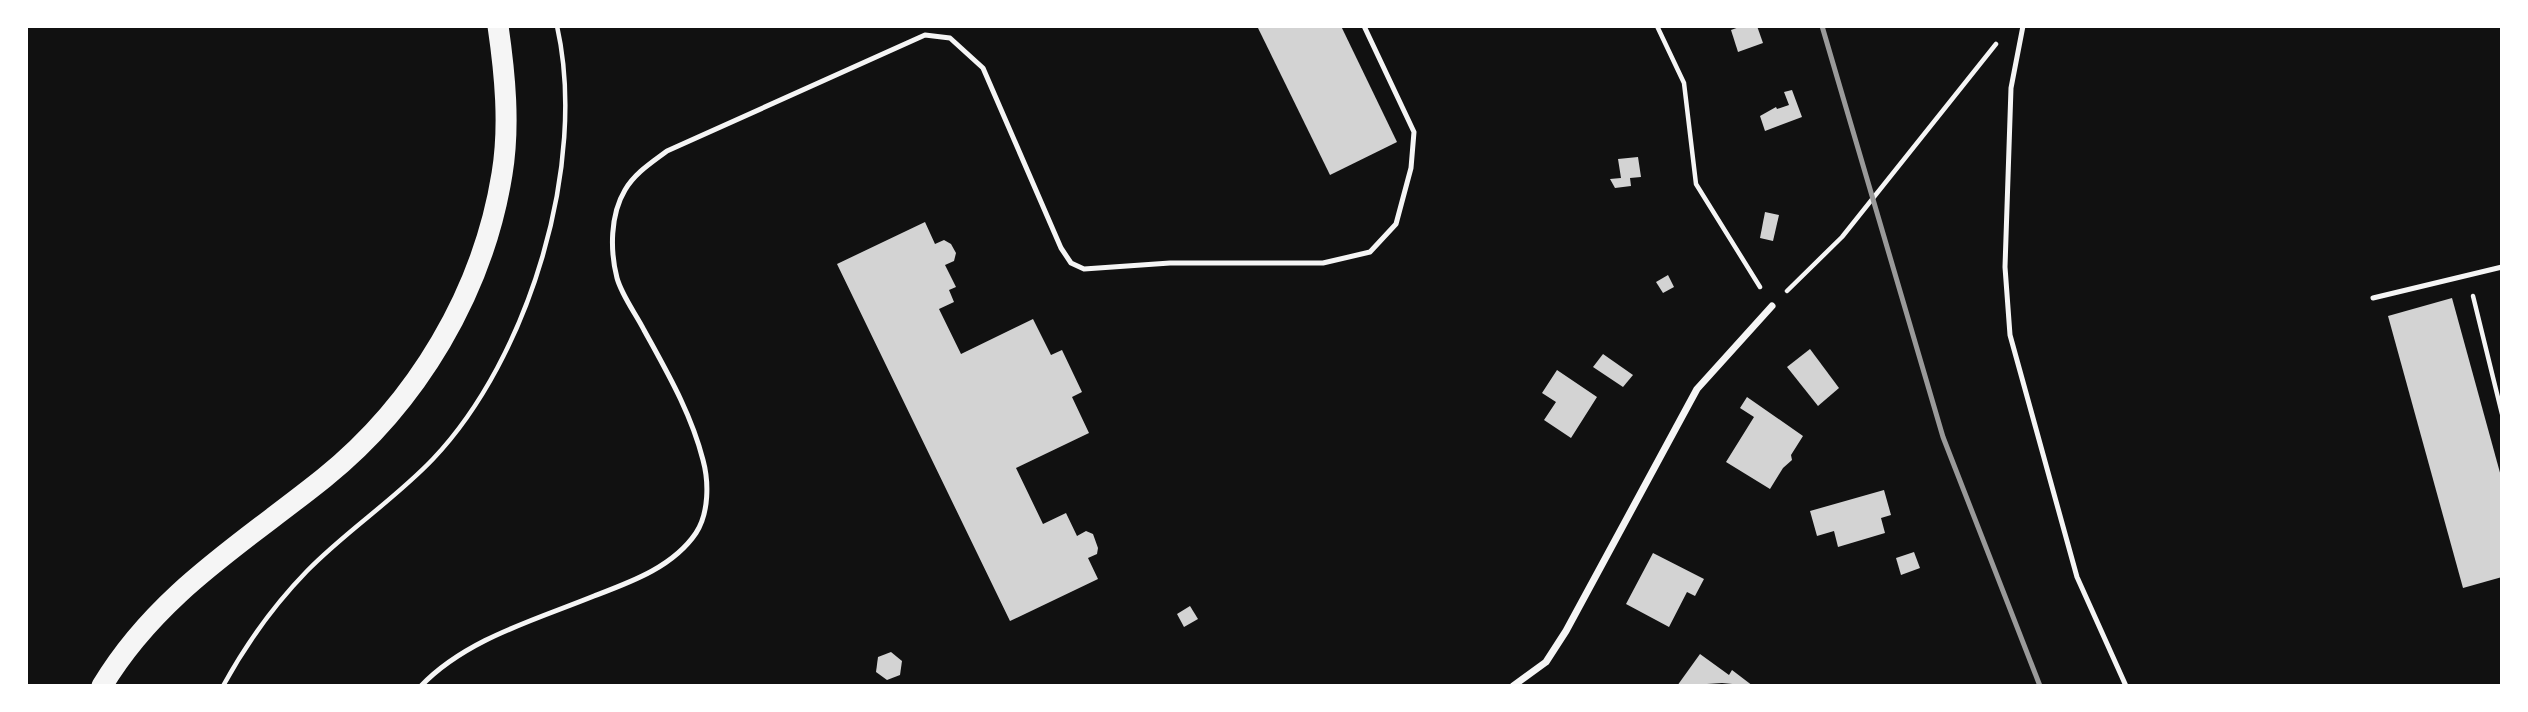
<svg xmlns="http://www.w3.org/2000/svg" width="2528" height="712" font-family="Poppins,sans-serif">
<style>
.building{fill:#d3d3d3}
.lines{fill:none;stroke-linecap:round;stroke-linejoin:round}
.path{stroke:#f5f5f5;stroke-width:4.5}
.service{stroke:#f5f5f5;stroke-width:5}
.minor{stroke:#f5f5f5;stroke-width:7}
.motorway{stroke:#f5f5f5;stroke-width:21}
.rail{stroke:#9a9a9a;stroke-width:5}
</style>
<rect width="100%" height="100%" fill="#111"/>
<g class="building">
<polygon points="1257,26 1341,26 1397,142 1330,175"/>
<polygon points="1742,26 1757,26 1763,43 1738,52 1731,30"/>
<polygon points="1792,90 1802,117 1765,131 1760,116 1776,107 1777,109 1789,105 1784,92"/>
<polygon points="1638,157 1641,177 1630,178 1631,186 1615,188 1610,179 1621,178 1618,159"/>
<polygon points="1765,212 1779,215 1773,241 1760,238"/>
<polygon points="925,222 935,244 944,240 951,244 956,253 954,261 945,265 956,287 949,290 954,302 939,309 961,354 1033,319 1051,355 1062,350 1082,392 1072,397 1089,433 1016,468 1043,524 1066,513 1077,536 1086,531 1093,534 1098,548 1097,554 1088,558 1098,579 1010,621 837,264"/>
<polygon points="1668,275 1674,287 1663,293 1656,282"/>
<polygon points="2452,298 2502,480 2502,577 2463,588 2388,316"/>
<polygon points="1810,349 1839,388 1818,406 1787,367"/>
<polygon points="1603,354 1633,375 1623,387 1593,367"/>
<polygon points="1557,370 1597,397 1571,438 1544,420 1556,402 1542,393"/>
<polygon points="1747,397 1803,436 1791,455 1792,460 1783,468 1770,489 1726,462 1754,417 1740,408"/>
<polygon points="1884,490 1891,515 1881,518 1885,533 1838,547 1834,531 1817,536 1810,511"/>
<polygon points="1914,552 1920,568 1901,575 1896,558"/>
<polygon points="1653,553 1704,579 1695,596 1687,592 1669,627 1626,604"/>
<polygon points="1190,606 1198,619 1184,627 1177,614"/>
<polygon points="891,652 902,661 900,675 887,680 876,672 878,657"/>
<polygon points="1700,654 1729,675 1732,670 1753,686 1722,683 1677,686"/>
</g>
<g class="lines">
<g class="path">
<polyline points="1657,26 1684,83 1696,184 1760,287"/>
<polyline points="1787,291 1842,237 1996,44"/>
<polyline points="2473,296 2502,414"/>
<path d="M223 686C246 644 273 606 307 571 346 531 394 500 433 459 529 358 588 163 557 26"/>
</g>
<g class="service">
<polyline points="2023,26 2011,88 2005,267 2010,335 2077,577 2126,686"/>
<polyline points="2373,298 2502,267"/>
<path d="M421 686C466 639 535 620 594 596 631 582 673 567 696 533 709 513 709 482 703 460 691 413 667 372 644 330 636 314 622 296 617 278 610 251 610 215 625 190 635 173 651 163 667 151L925 35 950 38 983 68 1061 248 1071 263 1084 269 1170 263H1323L1370 252 1396 224 1411 168 1414 132 1364 26"/>
</g>
<polyline class="minor" points="1513,686 1546,662 1566,631 1697,389 1772,306"/>
<path class="motorway" d="M102 686C157 594 243 543 324 478 417 403 483 292 502 174 510 126 505 74 498 26"/>
<polyline class="rail" points="1822,26 1943,437 2040,686"/>
</g>
<rect width="2528" height="712" fill="none" stroke="#ffffff" stroke-width="56"/>
</svg>
